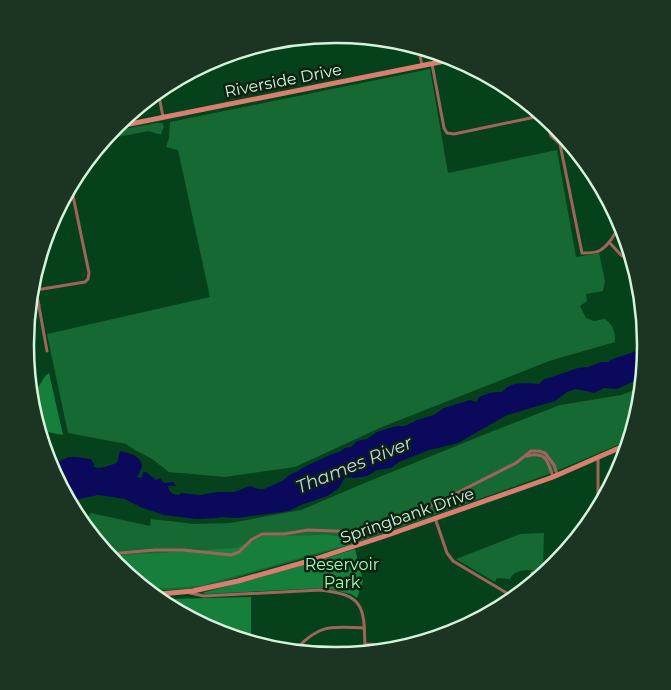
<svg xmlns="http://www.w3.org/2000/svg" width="671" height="690" font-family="Montserrat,sans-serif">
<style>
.green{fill:#166932}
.forest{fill:#177f3c}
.water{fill:#0b095c}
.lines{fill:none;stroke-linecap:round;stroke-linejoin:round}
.minor{stroke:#9f655c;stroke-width:3}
.secondary{stroke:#d97e70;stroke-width:5}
.labels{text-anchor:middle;stroke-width:5;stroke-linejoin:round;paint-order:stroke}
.street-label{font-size:16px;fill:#d6f2da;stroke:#0c2312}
.park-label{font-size:16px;fill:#a8f9b8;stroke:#0c2312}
.water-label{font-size:18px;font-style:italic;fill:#c9d3ee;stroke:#0c2312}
.rim{fill:none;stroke:#d6f2da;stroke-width:2.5}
</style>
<rect width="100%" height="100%" fill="#05421b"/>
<g class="green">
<path d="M430 69 448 173 557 150 576 257 599 253 605 281 603 291 586 294 587 301 580 306 586 318 594 321 605 319C614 326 615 331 615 342L549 361 382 427 295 467 225 477 169 472 152 459 135 450 126 444 68 433 47 334 210 297 178 150 166 147 169 138 170 122Z"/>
<polygon points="157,123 162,123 164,126 161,134 158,134 149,131 107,139 112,131"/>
<polygon points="637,389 627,441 552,473 351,545 200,588 155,591 116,564 84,517 86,518 91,513 150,526 151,519 195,524 230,523 301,510 367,482 493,431 560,405 621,395"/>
<path d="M544 533 543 571C531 571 516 567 510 579L497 578 495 582 456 559 520 534Z"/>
</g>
<g class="forest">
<path d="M49 373 63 435 42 431 34 390C41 387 42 377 49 373Z"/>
<polygon points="326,535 361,539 346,545 200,586 152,589 116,564 110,556 236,548 263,536"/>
<polygon points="355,549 363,581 357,598 351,594 324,588 205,594 202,593 301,566"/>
<polygon points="251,597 251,639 216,632 167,599"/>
</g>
<path class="water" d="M646 345 639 379 617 389 604 388 594 393 576 389 567 392 555 401 507 415 458 443 443 447 429 450 399 462 391 468 377 470 367 476 354 478 345 477 339 488 327 496 301 505 289 511 237 518 221 517 217 518 196 519 164 515 140 507 125 499 98 495 73 500 49 464 48 461 57 460 60 461 69 457H76L91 459 94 464V467L98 468 105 467 117 463 120 451C127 453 141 455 142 465 142 469 139 473 137 477L142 478 143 472H146L156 480 160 478 164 483 173 482 176 486H168L169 490 173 494 179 495 181 493 200 495 217 492H234L250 486 258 489H264L282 481 291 474 298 471 306 466 332 454 339 452 345 448 351 447 357 441 367 439 377 432 389 428 398 426H405L417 420 434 415 444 408 470 400 477 402 478 398C486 393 493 392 502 392 513 380 524 384 539 384L544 379 549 378 578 368 588 367 601 362H608C615 356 626 356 635 351 640 349 642 346 646 345Z"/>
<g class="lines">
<g class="minor">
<polyline points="419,51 422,65"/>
<polyline points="432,64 444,128 447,133 454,134 540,116"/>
<polyline points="159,96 163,117"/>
<path d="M546 120 551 136 560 144 582 253C588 253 595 253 599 251 609 246 615 233 621 224"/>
<polyline points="560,144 567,143"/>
<polyline points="609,242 621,255 629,260"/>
<polyline points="36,290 85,282 88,279 89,273 72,191"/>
<polyline points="36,290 47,351"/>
<polyline points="33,305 39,305"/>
<path d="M527 456C546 451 548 461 553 477"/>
<polyline points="598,500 598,458"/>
<polyline points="435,518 447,553 453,561 510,595"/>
<polyline points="109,554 155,550 183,550 231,555 239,552 251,540 262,534 284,534 308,530 361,532 381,527 413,512 435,504 516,463 531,451 539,451 545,453 554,465 557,474"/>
<polyline points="532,573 542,573"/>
<path d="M190 593 204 596 320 590C366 595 364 608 365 650"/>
<polyline points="365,644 386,645"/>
<path d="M297 648C321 623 332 627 364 628"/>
</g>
<g class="secondary">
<polyline points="115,127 455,59"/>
<polyline points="160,594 193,591 238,581 309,561 385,536 553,477 626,445"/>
</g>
</g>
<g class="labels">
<g class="street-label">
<text transform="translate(283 80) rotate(-11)" y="6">Riverside Drive</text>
<text transform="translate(407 515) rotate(-19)" y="6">Springbank Drive</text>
</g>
<g class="park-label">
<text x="342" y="570">Reservoir<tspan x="342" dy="18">Park</tspan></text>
</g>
<g class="water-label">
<text transform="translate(354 465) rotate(-22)" y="6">Thames River</text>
</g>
</g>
<path d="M0 0H671V690H0ZM335 43H336A301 301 0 0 1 637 344V346A301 301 0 0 1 336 647H335A301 301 0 0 1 34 346V344A301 301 0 0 1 335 43Z" fill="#1c3422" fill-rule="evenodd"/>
<path class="rim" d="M335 43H336A301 301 0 0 1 637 344V346A301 301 0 0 1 336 647H335A301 301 0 0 1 34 346V344A301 301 0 0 1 335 43Z"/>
</svg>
